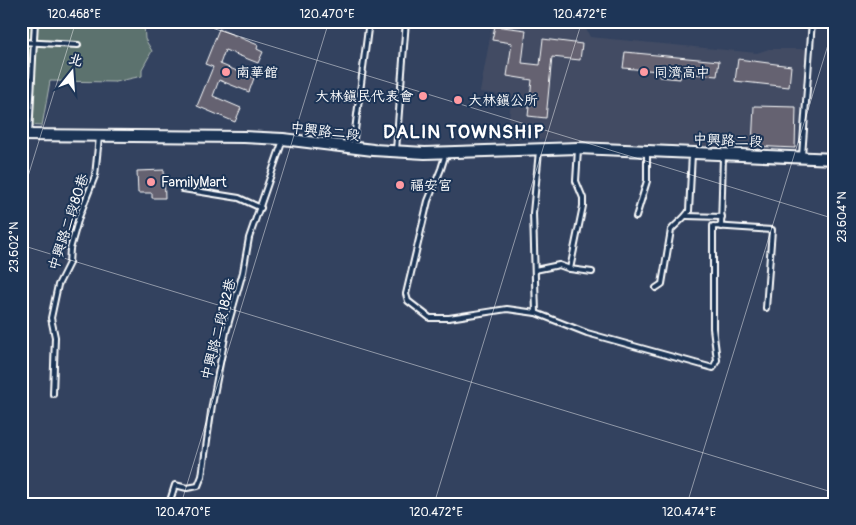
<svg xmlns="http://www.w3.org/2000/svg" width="856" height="525" font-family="Pangolin,'LXGW WenKai TC',sans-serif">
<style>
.built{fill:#424c64}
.green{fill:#5c726e;stroke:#aeb8b6}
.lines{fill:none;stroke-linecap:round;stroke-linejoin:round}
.river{stroke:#426d89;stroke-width:14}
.building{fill:#656271;stroke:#fff}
.service-casing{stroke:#fff;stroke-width:8}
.secondary-casing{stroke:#fff;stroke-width:14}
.service{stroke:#1d3557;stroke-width:4}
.secondary{stroke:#1d3557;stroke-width:10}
.ticks{fill:none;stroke:#fff;stroke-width:1;stroke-opacity:0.45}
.poi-dot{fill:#ff9aa2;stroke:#1d3557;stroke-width:2}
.labels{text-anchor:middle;stroke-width:4;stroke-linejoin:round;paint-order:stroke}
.poi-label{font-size:14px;fill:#fff;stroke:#1d3557;text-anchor:start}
.street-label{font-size:14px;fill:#fff;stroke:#1d3557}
.district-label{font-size:19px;font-weight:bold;letter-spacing:1px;fill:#fff;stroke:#1d3557}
.neatline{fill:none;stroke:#fff;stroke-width:2}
.ticks-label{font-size:12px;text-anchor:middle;fill:#fff}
</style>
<rect width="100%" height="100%" fill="#33425f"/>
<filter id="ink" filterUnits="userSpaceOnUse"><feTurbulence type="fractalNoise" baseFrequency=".02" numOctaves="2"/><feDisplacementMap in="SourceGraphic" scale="10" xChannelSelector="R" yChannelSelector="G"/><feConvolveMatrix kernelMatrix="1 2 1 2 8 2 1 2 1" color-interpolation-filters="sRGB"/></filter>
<g filter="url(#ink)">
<polygon class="built" points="493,21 582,21 590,37 757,53 769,49 806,49 797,150 506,138 512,96 480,92"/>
<polygon class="green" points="21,21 160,21 159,25 144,23 145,39 152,51 142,69 142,76 115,82 50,81 42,126 21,125"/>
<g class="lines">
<polyline class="river" points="21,502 26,504"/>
</g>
<g class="building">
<polygon points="495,26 526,30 522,63 540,65 543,39 582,44 580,60 552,57 546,118 528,116 532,80 507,76 512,43 492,40"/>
<polygon points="219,29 258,45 257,49 263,52 258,63 225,50 220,64 254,78 249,92 219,80 213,96 241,108 235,122 197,106 213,67 205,64"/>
<polygon points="625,52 719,61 717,76 681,73 680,79 659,77 659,71 623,68"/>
<polygon points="738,59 791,66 789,87 735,81"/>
<polygon points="754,106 796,107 795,148 752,146"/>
<polygon points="164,170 165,198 152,198 152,193 138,193 137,171"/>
</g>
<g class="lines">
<defs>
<g id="service">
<polyline points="21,42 78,45"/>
<polyline points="29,135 35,21"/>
<polyline points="353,146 369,21"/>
<polyline points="578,149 576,181 583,198 583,206 570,269 592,272"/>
<polyline points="396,150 406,21"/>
<polyline points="446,153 441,169 428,201 406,294 408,301 430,318 449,318 507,309 536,313 587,333 713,368 717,360 713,328 713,226 772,230 766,308"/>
<polyline points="802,156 812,21"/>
<polyline points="183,189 239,198 261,208"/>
<polyline points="686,216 722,217"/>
<polyline points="636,217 647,181 647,153"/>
<polyline points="721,227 723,156"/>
<polyline points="535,270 559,265 570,269"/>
<path d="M656 288 662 284 671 230C677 223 684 219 689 211L692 154"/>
<polyline points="536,313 533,213 539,151"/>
<polyline points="53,394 55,337 51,318 58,285 69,263 70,249 79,217 95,176 99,137"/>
<polyline points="169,504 175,485 187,488 198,486 202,476 212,405 226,332 243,272 249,238 283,140"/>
</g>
<polyline id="secondary" points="21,135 244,137 283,139 373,150 425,153 578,148 835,159"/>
</defs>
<use href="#service" class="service-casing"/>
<use href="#secondary" class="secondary-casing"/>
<use href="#service" class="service"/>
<use href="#secondary" class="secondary"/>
</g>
</g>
<path class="ticks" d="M189 21 835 219M21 199 76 21M21 245 835 493M181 504 329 21M434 504 582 21M687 504 835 22"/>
<g class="poi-dot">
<circle cx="226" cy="72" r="5"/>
<circle cx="644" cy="72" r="5"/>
<circle cx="423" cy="96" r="5"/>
<circle cx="458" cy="100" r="5"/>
<circle cx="151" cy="182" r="5"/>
<circle cx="400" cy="185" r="5"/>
</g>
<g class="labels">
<g class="poi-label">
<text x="236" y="77">南華館</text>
<text x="654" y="77">同濟高中</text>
<text x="413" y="101" text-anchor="end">大林鎮民代表會</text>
<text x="468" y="105">大林鎮公所</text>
<text x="161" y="187">FamilyMart</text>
<text x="410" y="190">福安宮</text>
</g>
<g class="street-label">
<text transform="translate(325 131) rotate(7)" y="5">中興路二段</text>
<text transform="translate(728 140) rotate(2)" y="5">中興路二段</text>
<text transform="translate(68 222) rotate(-72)" y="5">中興路二段80巷</text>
<text transform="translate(218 329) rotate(-76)" y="5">中興路二段182巷</text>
</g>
<g class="district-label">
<text x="464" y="138">DALIN TOWNSHIP</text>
</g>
</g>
<rect width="856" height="525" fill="none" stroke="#1d3557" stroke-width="55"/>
<g transform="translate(72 72) rotate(17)" stroke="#1d3557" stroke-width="4" paint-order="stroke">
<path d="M0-4L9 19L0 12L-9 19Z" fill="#ffffff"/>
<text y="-8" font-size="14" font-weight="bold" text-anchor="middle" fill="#ffffff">北</text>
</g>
<rect x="28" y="28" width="800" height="470" class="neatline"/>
<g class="ticks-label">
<text x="74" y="18">120.468°E</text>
<text x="327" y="18">120.470°E</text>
<text x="580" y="18">120.472°E</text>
<text transform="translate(842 217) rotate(-90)" y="4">23.604°N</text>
<text transform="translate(14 247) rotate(-90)" y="4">23.602°N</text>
<text x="183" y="516">120.470°E</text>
<text x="436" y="516">120.472°E</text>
<text x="689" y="516">120.474°E</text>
</g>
</svg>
